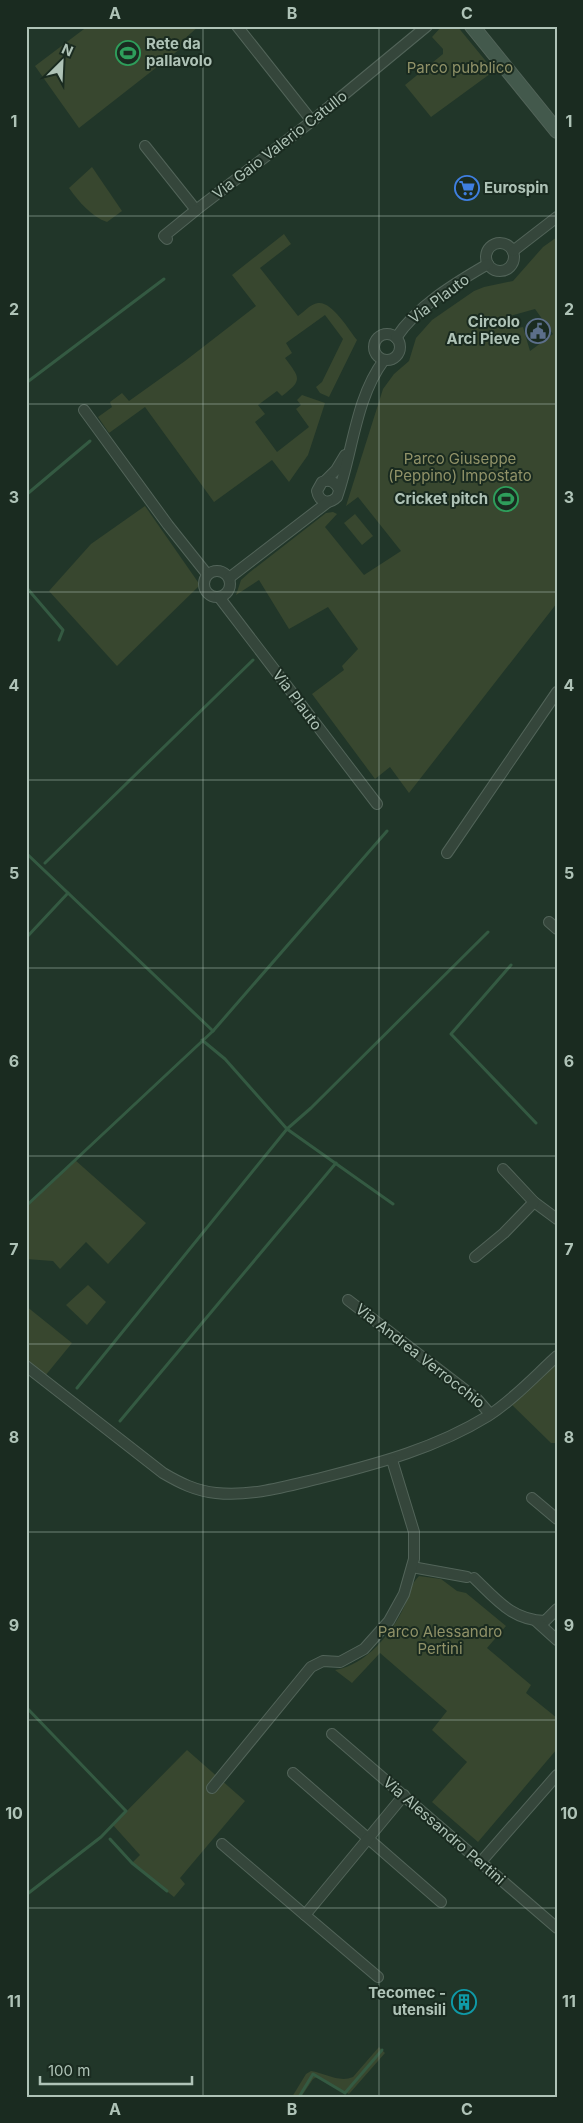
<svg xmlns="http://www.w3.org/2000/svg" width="583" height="2123" font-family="Inter,sans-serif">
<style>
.green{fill:#38472f;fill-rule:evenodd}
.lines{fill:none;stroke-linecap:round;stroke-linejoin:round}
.stream{stroke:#345a42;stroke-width:3}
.street-casing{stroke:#526459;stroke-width:12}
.secondary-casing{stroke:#526459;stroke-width:16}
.street{stroke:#35463b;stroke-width:10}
.secondary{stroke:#43594c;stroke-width:14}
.grid{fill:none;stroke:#afc3b7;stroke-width:1;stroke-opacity:0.55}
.labels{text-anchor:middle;stroke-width:4;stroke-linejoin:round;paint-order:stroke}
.poi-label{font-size:15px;font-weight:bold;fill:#afc3b7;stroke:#1a2b20;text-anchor:end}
.park-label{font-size:15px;fill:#919268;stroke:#1a2b20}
.street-label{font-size:15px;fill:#afc3b7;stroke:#1a2b20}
.neatline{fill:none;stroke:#afc3b7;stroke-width:2}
.grid-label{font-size:16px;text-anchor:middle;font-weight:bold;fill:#afc3b7}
</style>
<rect width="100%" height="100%" fill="#213629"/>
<g class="green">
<polygon points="88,26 199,26 182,41 180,49 79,128 35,66"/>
<polygon points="442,26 457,26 494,71 431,117 405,85 443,54 443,49 432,37"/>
<path d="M92 167 122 211 107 222C92 217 78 201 69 188Z"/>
<path d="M284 234 291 244 260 268 298 316C304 312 310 304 318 303 332 301 349 330 357 340L329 397 320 393 316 387 322 382 343 339 325 315 286 343 292 353 285 358C300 378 303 380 282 396L277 391 258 405 265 414 255 422 277 452 309 427 296 409 301 405 297 400 302 395 325 403 308 455 289 482 272 460 214 502 145 407 109 433 98 417 112 407 110 402 122 393 129 401 185 361 256 306 232 275Z"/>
<path d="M557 237V603L409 793 390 767 375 779 312 694 344 670 342 666 358 649 328 607 289 629 259 580 236 595 241 580 250 572 326 513 333 512 337 514 325 527 364 575 401 551 358 497 346 506 383 389 394 374 409 361 416 338 432 320 474 291 484 287 513 281 543 247ZM535 309 553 334 530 351 523 327 514 329 510 316Z"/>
<polygon points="145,506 200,585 117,666 49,591 91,544"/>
<polygon points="355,514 373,536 362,545 344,523"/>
<polygon points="75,1160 146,1223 108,1264 86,1242 60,1269 53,1261 26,1259 26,1206"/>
<polygon points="88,1285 106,1302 87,1325 66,1305"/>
<polygon points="26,1306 72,1343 45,1376 26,1361"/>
<polygon points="557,1356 557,1443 551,1443 508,1401"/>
<path d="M419 1576 441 1579 457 1591 466 1593 506 1626 487 1648 531 1685 526 1693 557 1718V1749L478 1842 432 1802 467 1762 432 1730 447 1711 380 1653 352 1683 335 1670C366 1665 392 1633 404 1607 409 1596 411 1583 419 1576Z"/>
<polygon points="187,1750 245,1801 180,1878 185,1884 174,1897 132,1863 140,1855 113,1825"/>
<path d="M379 2047 385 2053 349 2094 317 2077 313 2079 301 2097H292L306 2074 311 2071C325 2073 339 2083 353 2077Z"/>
</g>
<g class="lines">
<g class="stream">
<polyline points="26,383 164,279"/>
<polyline points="26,495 90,441"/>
<polyline points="26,587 63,630 59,640"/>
<polyline points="26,853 213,1031"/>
<polyline points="45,863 253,660"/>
<polyline points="26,938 68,893"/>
<polyline points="511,965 451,1034 536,1123"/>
<polyline points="202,1040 225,1059 287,1129 311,1108 488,932"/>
<polyline points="26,1206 213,1031 387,831"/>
<polyline points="77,1388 287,1129 393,1204"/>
<polyline points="120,1421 336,1163"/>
<polyline points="26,1707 126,1811 101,1837 26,1895"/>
<polyline points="110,1839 132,1863 167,1891"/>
<polyline points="299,2097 313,2074 345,2093 382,2050"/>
</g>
<defs>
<g id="street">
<polyline points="237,26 312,121"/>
<polyline points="145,146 196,210 312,121 427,26"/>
<polyline points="167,239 164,236 196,210"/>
<circle cx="500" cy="257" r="14"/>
<polyline points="513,251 557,217"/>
<circle cx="387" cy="347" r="13"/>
<path d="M396 338C417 306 455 283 488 264"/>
<polyline points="84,410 168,525 207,574"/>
<polyline points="325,481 336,470 345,455"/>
<path d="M339 490C336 482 330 479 322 482L317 491C319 502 329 505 337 497 353 452 355 399 384 360"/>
<circle cx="217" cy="584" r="13"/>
<polyline points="229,578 328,502"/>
<polyline points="219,597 377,804"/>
<polyline points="447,853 557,692"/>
<polyline points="549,922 557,929"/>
<polyline points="503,1169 534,1202 557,1219"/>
<polyline points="475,1257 504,1233 534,1202"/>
<polyline points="348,1300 477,1399 490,1414"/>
<path d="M26 1366 163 1473C180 1483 196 1491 216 1493 251 1497 287 1486 321 1478 380 1463 436 1448 488 1416 513 1400 535 1376 557 1356"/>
<polyline points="532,1498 557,1519"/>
<polyline points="412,1567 467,1577"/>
<path d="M474 1578C497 1600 512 1620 545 1621L557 1609"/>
<polyline points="536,1621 557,1640"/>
<polyline points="332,1734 557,1928"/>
<polyline points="293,1773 441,1902"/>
<polyline points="212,1788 311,1667 323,1661 340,1662 364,1649 389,1621 404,1594 414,1559 414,1532 392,1460"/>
<polyline points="222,1844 305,1915 404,1795"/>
<polyline points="480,1863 557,1775"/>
<polyline points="305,1915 378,1977"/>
</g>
<polyline id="secondary" points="472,26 557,131"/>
</defs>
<use href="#street" class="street-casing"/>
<use href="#secondary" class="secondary-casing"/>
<use href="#street" class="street"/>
<use href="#secondary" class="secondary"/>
</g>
<path class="grid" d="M203 26V2097M379 26V2097M26 216H557M26 404H557M26 592H557M26 780H557M26 968H557M26 1156H557M26 1344H557M26 1532H557M26 1720H557M26 1908H557"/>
<defs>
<symbol id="stadium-ring" viewBox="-11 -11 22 22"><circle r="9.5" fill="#1a2b20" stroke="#2e9e5b" stroke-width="1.5"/><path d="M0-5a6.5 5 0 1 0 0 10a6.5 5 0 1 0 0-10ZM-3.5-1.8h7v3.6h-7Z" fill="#2e9e5b"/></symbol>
<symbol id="supermarket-ring" viewBox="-11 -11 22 22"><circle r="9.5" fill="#1a2b20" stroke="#3f7fe0" stroke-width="1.5"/><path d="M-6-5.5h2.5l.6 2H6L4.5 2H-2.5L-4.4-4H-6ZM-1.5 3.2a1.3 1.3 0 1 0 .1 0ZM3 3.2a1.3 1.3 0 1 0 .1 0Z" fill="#3f7fe0"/></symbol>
<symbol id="civic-ring" viewBox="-11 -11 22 22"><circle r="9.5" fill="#1a2b20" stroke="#5c6f8a" stroke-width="1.5"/><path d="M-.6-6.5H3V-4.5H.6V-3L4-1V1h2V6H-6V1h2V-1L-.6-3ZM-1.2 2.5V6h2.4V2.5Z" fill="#5c6f8a"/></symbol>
<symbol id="building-ring" viewBox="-11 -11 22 22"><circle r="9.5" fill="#1a2b20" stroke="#0f9aa8" stroke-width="1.5"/><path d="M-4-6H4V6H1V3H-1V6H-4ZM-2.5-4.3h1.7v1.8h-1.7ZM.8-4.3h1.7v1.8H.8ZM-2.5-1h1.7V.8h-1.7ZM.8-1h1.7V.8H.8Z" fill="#0f9aa8"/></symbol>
</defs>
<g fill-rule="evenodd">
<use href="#stadium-ring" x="114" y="39" width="28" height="28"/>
<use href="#supermarket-ring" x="453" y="174" width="28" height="28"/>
<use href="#civic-ring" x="524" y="317" width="28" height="28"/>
<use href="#stadium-ring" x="492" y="485" width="28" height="28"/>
<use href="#building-ring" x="450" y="1988" width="28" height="28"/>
</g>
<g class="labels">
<g class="poi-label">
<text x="146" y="49" text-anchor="start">Rete da<tspan x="146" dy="17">pallavolo</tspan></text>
<text x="484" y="193" text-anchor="start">Eurospin</text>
<text x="520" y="327">Circolo<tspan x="520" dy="17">Arci Pieve</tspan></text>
<text x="488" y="504">Cricket pitch</text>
<text x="446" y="1998">Tecomec -<tspan x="446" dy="17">utensili</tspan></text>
</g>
<g class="park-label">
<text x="460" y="73">Parco pubblico</text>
<text x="460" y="464">Parco Giuseppe<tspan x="460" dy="17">(Peppino) Impostato</tspan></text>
<text x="440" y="1637">Parco Alessandro<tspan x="440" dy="17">Pertini</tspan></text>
</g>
<g class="street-label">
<text transform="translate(280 145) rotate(-38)" y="5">Via Gaio Valerio Catullo</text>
<text transform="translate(439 299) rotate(-37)" y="5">Via Plauto</text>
<text transform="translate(297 700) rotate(53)" y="5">Via Plauto</text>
<text transform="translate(420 1356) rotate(38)" y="5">Via Andrea Verrocchio</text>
<text transform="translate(444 1831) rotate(41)" y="5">Via Alessandro Pertini</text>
</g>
</g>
<rect width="583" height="2123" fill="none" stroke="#1a2b20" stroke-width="55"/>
<g transform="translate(62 62) rotate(24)" stroke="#1a2b20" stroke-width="4" paint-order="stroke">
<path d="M0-4L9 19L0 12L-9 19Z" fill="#afc3b7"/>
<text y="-8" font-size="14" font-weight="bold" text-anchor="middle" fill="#afc3b7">N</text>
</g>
<path d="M40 2076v8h152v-8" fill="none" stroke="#afc3b7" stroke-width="2.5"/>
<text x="48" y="2076" font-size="15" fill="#afc3b7" stroke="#1a2b20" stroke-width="4" paint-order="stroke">100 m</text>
<rect x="28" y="28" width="528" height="2068" class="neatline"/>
<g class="grid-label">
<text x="115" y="19">A</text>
<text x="292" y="19">B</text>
<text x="467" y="19">C</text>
<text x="14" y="127">1</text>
<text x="569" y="127">1</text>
<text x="14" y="315">2</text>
<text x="569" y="315">2</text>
<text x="14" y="503">3</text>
<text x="569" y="503">3</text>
<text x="14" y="691">4</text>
<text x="569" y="691">4</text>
<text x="14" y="879">5</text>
<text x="569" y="879">5</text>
<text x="14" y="1067">6</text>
<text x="569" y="1067">6</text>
<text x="14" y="1255">7</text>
<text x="569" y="1255">7</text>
<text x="14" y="1443">8</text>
<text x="569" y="1443">8</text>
<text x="14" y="1631">9</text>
<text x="569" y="1631">9</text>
<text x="14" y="1819">10</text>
<text x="569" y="1819">10</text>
<text x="14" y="2007">11</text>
<text x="569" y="2007">11</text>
<text x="115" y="2115">A</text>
<text x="292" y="2115">B</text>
<text x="467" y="2115">C</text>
</g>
</svg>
